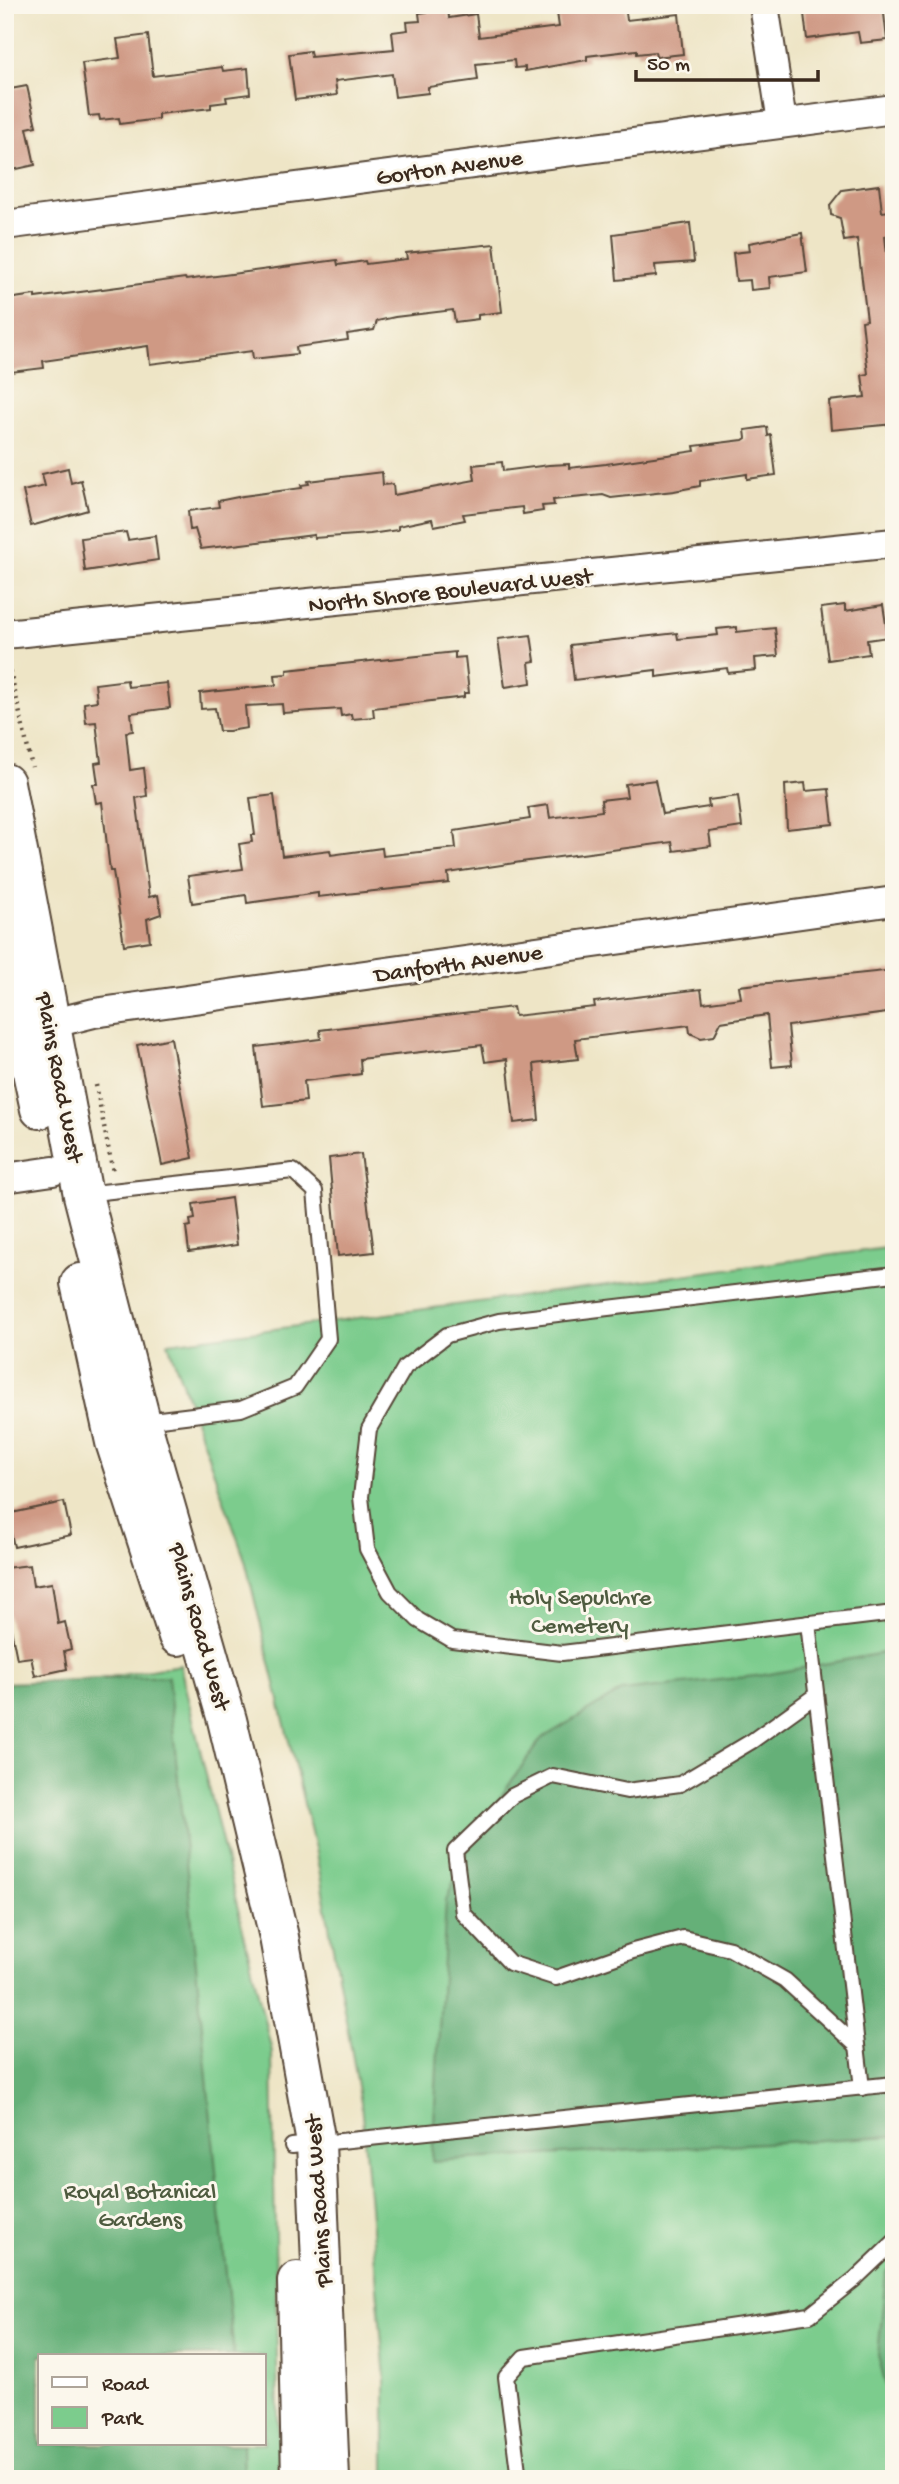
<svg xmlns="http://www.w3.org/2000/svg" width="899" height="2484" font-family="'Gochi Hand',sans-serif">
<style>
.green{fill:#7ccc8d;stroke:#5c7b56;stroke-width:2;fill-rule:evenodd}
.forest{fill:#65b078;stroke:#506d4b;stroke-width:2}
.building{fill:#cf9984}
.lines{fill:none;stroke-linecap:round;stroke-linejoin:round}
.service-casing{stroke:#564637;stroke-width:18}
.minor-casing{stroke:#564637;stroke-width:32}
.primary-casing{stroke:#564637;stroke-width:42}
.path{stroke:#564637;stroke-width:4.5;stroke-dasharray:2 5;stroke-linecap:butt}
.service{stroke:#fff;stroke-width:14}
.minor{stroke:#fff;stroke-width:28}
.primary{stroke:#fff;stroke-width:38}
.labels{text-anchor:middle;stroke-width:6;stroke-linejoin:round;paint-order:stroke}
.street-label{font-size:24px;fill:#3b2a1e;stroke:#fbf7ec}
.park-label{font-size:24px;fill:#4e5b3f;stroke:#fbf7ec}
</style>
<rect width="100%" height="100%" fill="#fbf7ec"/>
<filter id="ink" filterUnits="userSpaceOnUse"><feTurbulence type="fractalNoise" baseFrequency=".0143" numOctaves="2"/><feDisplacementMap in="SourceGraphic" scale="14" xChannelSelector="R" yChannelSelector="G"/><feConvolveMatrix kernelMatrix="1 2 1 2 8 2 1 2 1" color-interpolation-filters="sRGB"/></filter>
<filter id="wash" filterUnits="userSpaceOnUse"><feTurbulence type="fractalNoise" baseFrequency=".00686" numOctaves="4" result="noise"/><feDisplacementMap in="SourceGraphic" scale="28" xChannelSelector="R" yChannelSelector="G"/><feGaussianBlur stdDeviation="1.57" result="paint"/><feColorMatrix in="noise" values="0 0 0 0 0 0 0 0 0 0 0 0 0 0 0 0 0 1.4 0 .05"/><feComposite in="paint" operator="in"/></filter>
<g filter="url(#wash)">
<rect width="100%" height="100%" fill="#eee5c6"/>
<g class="green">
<polygon points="894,1247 894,2479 385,2479 385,2379 361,2103 316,1853 245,1560 168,1343"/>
<path d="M180 1665 272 2052 279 2479H5V1695ZM40 2356H264V2444H40Z"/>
</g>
<g class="forest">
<polygon points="894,1651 894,2136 432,2161 446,1900 473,1836 541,1739 621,1691 764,1675"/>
<polygon points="168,1676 234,2356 40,2356 40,2444 242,2444 243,2479 5,2479 5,1683"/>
<polygon points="894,2263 894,2417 878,2355 886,2272"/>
</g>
<g id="blocks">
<g class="building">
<polygon points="556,5 625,5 627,20 679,14 683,54 656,57 655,52 637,54 637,50 587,56 587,60 525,71 525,67 515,68 514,60 476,64 478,80 428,87 428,93 395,97 392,74 335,81 337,95 295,100 289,54 310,51 311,57 394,49 392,32 408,30 407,22 420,21 419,13 448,9 449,18 476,14 479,37 559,27"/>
<polygon points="803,5 883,5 887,40 860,43 858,32 807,39"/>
<polygon points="148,35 153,76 222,67 223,71 248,68 250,94 226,97 227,102 211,104 211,108 158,114 158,119 120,124 119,118 100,120 99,115 89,116 82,63 120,58 117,39"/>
<polygon points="27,86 36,126 27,128 35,165 8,171 5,169 5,90"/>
<polygon points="879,185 882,212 890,211 893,234 885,236 889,273 894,272 894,424 831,430 829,401 865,397 862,375 868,374 862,321 867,320 857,239 844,241 840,218 831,215 830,205 842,190"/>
<polygon points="690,223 694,262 655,265 656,276 617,280 613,234"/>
<polygon points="802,233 807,272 769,277 770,288 751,290 750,280 736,281 733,253 750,251 749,243"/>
<polygon points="494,244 502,312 478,315 478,319 455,322 453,310 395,317 377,321 374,330 347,334 348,340 296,347 297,354 253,359 252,351 150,364 148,346 43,361 44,368 11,372 9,357 5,357 5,302 8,299 35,295 35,298 185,278 186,280 337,260 338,265 365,261 366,264 407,259 406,253"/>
<polygon points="767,427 768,436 771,435 776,475 747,479 747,474 700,481 700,486 674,491 611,498 603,495 553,500 554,505 542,506 543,511 523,514 522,507 463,514 465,520 434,526 432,519 398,526 398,530 370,534 314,538 314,535 201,549 195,529 190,530 188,511 219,507 218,501 243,496 302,488 301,485 309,484 308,481 382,472 383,485 393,484 394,495 475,480 473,465 502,462 503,471 549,465 569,464 569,468 606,464 695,451 694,446 743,440 746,438 745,430"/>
<polygon points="68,468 71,483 81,480 88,510 31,526 23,491 45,486 42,474"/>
<polygon points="126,532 128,540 155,536 158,560 85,571 81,538"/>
<polygon points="845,605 845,611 883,605 888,637 867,640 869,654 828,660 821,608"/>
<polygon points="737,627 737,632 775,628 778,656 755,658 756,670 728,673 727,668 656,677 656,670 574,680 570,645 677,633 678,639 718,635 717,629"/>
<polygon points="531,635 535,661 529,662 531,683 505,687 498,639"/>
<polygon points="455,652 455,658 465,657 469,693 464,693 464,697 373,708 374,717 352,719 351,714 341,716 340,709 283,713 282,704 245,706 247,728 229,731 219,731 215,708 201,709 200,693 276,685 275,675 287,674 287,670"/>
<polygon points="127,680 128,687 167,683 170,708 131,713 133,731 126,732 130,770 144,768 147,796 136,798 149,897 158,895 161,914 147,919 150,941 124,945 113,871 110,871 102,802 96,803 93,784 98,784 95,763 101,762 96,722 86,723 84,703 97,701 95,684"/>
<polygon points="655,780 662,814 709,807 708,800 738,796 742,827 709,832 711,846 674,851 672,842 521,862 448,873 449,883 318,897 318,893 247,903 246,895 192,903 188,876 243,869 239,844 252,842 251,835 255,835 250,798 274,795 282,856 330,850 331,855 382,848 383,856 456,848 454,831 530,819 528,808 548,805 550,818 602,811 601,800 627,797 625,784"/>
<polygon points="805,783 806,791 829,789 833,824 787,829 785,785"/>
<polygon points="894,970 894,1012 788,1026 792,1065 772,1067 767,1015 721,1022 714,1036 701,1038 690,1033 689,1025 575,1039 578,1059 534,1064 539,1120 514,1123 507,1059 485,1062 482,1045 360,1059 361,1074 304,1081 306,1101 263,1106 256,1047 321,1039 320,1030 513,1007 515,1016 595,1007 594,1002 701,989 703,1003 741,998 739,986"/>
<polygon points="171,1038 193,1158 162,1165 137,1045"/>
<polygon points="361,1154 374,1252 338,1256 329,1158"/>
<polygon points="231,1198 237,1245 189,1252 186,1227 191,1226 190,1220 195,1219 193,1204"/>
<polygon points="64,1502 71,1535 14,1547 7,1514"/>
<polygon points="30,1565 33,1586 52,1583 58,1624 65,1622 71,1649 64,1651 67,1669 35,1676 31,1657 17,1659 8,1614 5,1615 5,1568"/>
</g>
</g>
</g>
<g filter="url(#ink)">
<use href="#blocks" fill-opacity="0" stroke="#564637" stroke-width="2"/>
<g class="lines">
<defs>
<g id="service">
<polyline points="84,1194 293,1171 315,1191 328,1339 295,1387 241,1409 144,1421"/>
<polyline points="894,1274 499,1321 447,1335 405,1367 369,1429 361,1497 367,1549 390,1592 418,1620 452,1640 562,1653 894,1613"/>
<polyline points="808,1623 862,2088"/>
<polyline points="816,1695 752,1741 680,1784 627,1791 553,1776 512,1796 455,1851 463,1913 510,1963 556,1978 633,1951 683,1938 730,1949 785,1980 857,2046"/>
<polyline points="292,2146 894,2084"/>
<polyline points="519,2479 506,2377 524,2357 810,2315 855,2279 894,2242"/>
</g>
<g id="minor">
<polyline points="764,5 782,122"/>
<polyline points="5,225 894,109"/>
<polyline points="5,634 894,543"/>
<polyline points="34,1028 94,1013 894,901"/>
<polyline points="5,1178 53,1171"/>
</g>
<g id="primary">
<polyline points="5,783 83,1195 141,1421 227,1720 279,1937 316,2143 330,2479"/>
<polyline points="5,946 40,1109"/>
<polyline points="80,1283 115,1442 178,1636"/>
<polyline points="297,2281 301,2479"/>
</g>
</defs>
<use href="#service" class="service-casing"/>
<use href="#minor" class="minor-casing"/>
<use href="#primary" class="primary-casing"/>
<g class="path">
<polyline points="7,657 32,767"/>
<polyline points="96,1085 113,1172"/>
</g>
<use href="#service" class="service"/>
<use href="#minor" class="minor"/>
<use href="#primary" class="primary"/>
</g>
</g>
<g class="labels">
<g class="street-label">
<text transform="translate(449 166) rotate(-8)" y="8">Gorton Avenue</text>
<text transform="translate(450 589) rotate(-6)" y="8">North Shore Boulevard West</text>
<text transform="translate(458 962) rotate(-8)" y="8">Danforth Avenue</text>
<text transform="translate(61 1077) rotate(79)" y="8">Plains Road West</text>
<text transform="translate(201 1626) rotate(74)" y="8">Plains Road West</text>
<text transform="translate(317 2201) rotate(-94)" y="8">Plains Road West</text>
</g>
<g class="park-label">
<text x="580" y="1604">Holy Sepulchre<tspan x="580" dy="28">Cemetery</tspan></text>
<text x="140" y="2198">Royal Botanical<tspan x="140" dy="28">Gardens</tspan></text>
</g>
</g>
<rect width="899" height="2484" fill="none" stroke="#fbf7ec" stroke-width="28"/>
<rect x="38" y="2354" width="228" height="91" fill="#fbf7ec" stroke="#aea59a" stroke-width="2"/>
<rect x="52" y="2377" width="35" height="10" fill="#ffffff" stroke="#aea59a" stroke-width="2"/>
<text x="102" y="2390" font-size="21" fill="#3b2a1e">Road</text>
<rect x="52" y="2407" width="35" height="21" fill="#7ccc8d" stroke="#aea59a" stroke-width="2"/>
<text x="102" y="2424" font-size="21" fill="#3b2a1e">Park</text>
<path d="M636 70v10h182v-10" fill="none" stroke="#3b2a1e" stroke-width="3.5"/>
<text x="647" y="70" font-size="21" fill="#3b2a1e" stroke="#fbf7ec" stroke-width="5" paint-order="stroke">50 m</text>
</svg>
